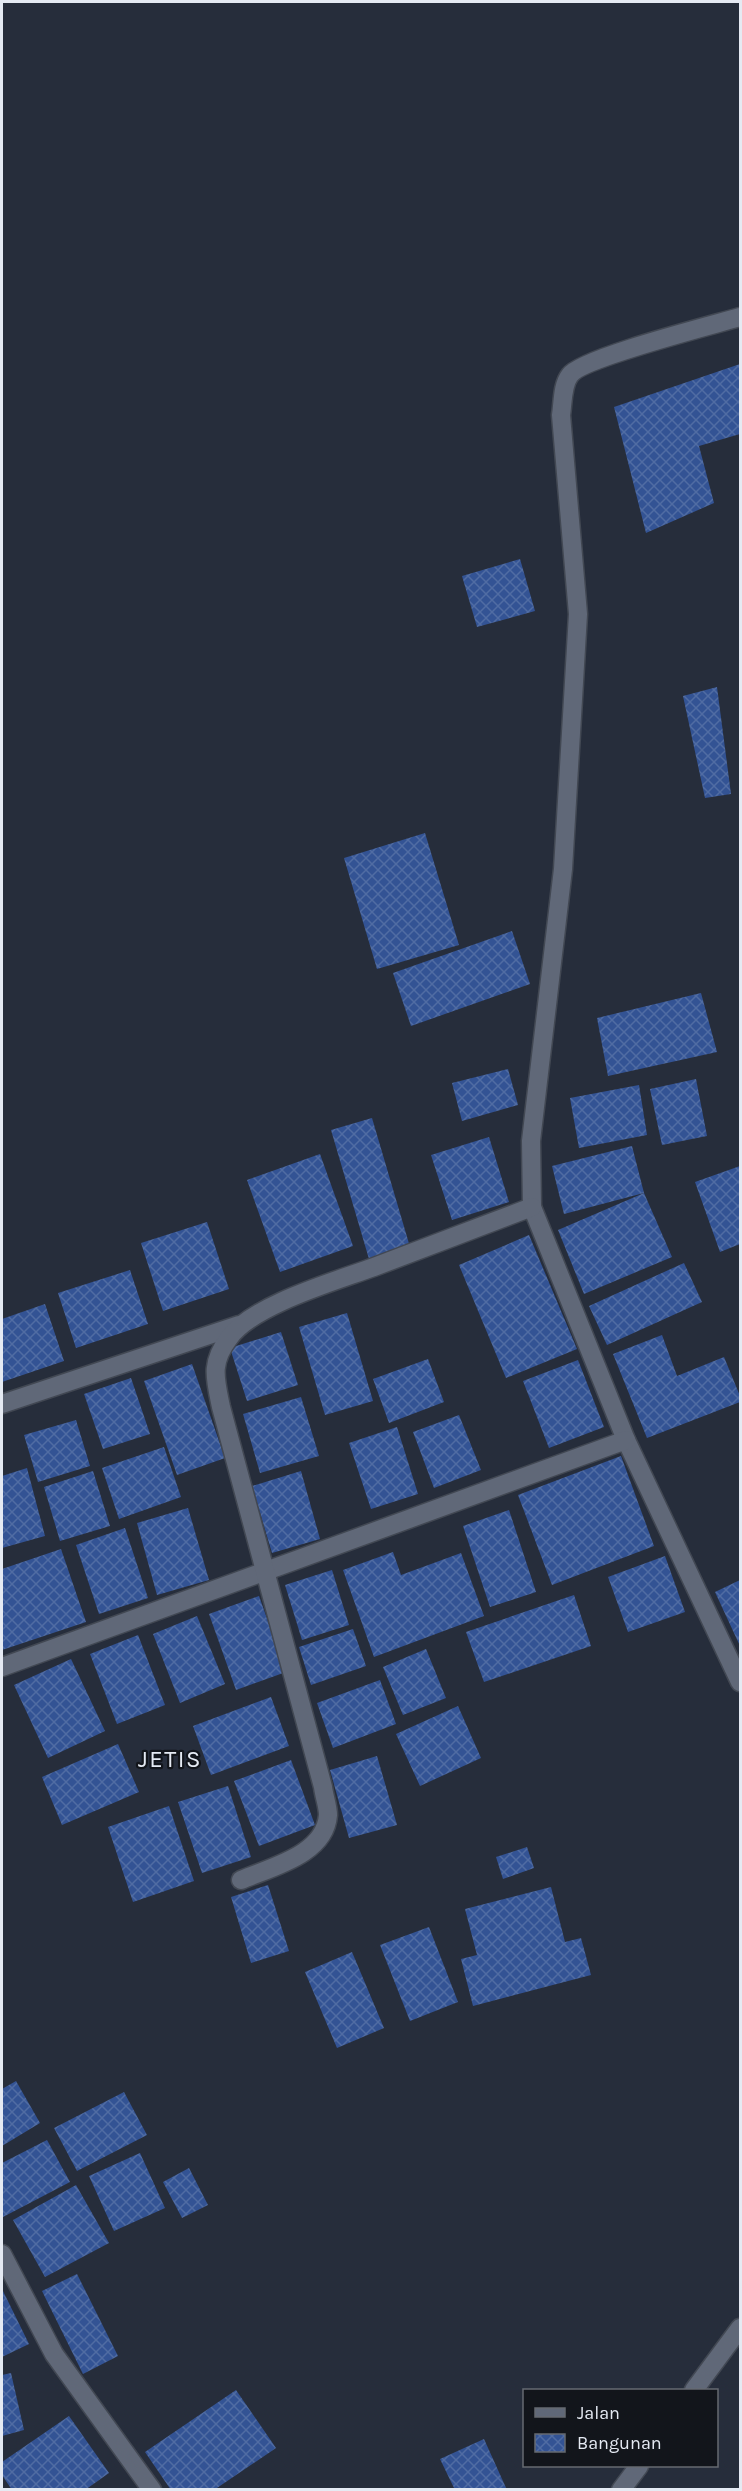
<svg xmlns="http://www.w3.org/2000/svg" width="742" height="2491" font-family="Karla,sans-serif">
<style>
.building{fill:url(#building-cross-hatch)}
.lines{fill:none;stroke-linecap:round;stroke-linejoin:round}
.minor-casing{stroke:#424853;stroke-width:21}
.minor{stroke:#606878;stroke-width:18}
.labels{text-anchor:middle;stroke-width:4.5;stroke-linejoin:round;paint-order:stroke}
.quarter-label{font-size:24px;letter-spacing:1.5px;fill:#e5eaf3;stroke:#12151b}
</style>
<defs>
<pattern id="building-cross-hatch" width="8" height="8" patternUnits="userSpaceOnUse" patternTransform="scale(1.5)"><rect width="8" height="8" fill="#335394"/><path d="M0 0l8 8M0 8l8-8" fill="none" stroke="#506ca3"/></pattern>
</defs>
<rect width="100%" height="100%" fill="#262d3b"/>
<g class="building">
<polygon points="740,364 740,434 699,446 714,503 646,533 614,407"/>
<polygon points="520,559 535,611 477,627 462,576"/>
<polygon points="717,687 731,794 705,798 683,696"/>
<polygon points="425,833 459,945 377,969 344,858"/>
<polygon points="512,931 530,984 411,1026 393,973"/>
<polygon points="701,993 717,1052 608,1076 597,1018"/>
<polygon points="508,1069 518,1105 462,1121 452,1083"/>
<polygon points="696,1079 707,1136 662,1145 650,1089"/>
<polygon points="639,1085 647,1135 579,1148 570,1098"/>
<polygon points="372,1118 410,1247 369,1259 331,1130"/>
<polygon points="489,1137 509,1202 452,1220 431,1155"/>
<polygon points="632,1146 644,1193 564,1214 552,1166"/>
<polygon points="320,1154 353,1246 280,1272 247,1180"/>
<polygon points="740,1166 740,1244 720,1252 695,1182"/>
<polygon points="644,1193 672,1257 584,1294 558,1230"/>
<polygon points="207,1222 229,1289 163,1311 141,1243"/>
<polygon points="529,1235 577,1349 506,1378 459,1265"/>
<polygon points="684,1263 702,1302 607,1345 589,1306"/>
<polygon points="130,1270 148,1324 76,1348 58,1293"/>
<polygon points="45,1304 64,1361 2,1382 2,1319"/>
<polygon points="347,1313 373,1401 325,1415 299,1327"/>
<polygon points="281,1332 298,1385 247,1401 230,1348"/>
<polygon points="662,1335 677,1376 724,1357 740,1396 740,1402 647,1438 613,1354"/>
<polygon points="428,1359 444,1402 389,1423 373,1379"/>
<polygon points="578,1360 604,1427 549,1448 523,1381"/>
<polygon points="192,1364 225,1458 177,1475 144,1381"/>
<polygon points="131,1378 150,1434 103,1449 84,1394"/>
<polygon points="301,1397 319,1456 260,1473 243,1414"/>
<polygon points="459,1415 481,1470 434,1488 413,1432"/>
<polygon points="76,1420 90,1466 38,1482 24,1435"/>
<polygon points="397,1427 418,1494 371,1509 349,1443"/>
<polygon points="164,1447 181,1497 119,1519 102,1468"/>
<polygon points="621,1456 654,1546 552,1585 518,1495"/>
<polygon points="27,1468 45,1536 2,1548 2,1476"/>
<polygon points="93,1471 110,1526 60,1541 44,1487"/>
<polygon points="301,1471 320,1539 272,1553 252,1486"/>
<polygon points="188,1508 209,1580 157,1595 137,1523"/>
<polygon points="509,1510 536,1592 490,1607 463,1526"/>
<polygon points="125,1528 148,1598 99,1614 76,1545"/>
<polygon points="61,1549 86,1622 2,1650 2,1569"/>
<polygon points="393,1552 401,1575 461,1553 484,1616 374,1657 343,1570"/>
<polygon points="665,1556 685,1612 628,1632 608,1577"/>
<polygon points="332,1570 349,1625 302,1640 285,1585"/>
<polygon points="740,1580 740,1646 715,1592"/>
<polygon points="574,1595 591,1646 484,1682 466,1632"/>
<polygon points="259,1596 286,1672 236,1690 209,1614"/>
<polygon points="197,1616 225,1684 180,1703 153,1634"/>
<polygon points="353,1629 366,1666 311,1685 299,1647"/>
<polygon points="138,1635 165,1705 117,1724 90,1654"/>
<polygon points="426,1649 446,1698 403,1715 383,1667"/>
<polygon points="71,1659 105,1731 48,1758 14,1685"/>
<polygon points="380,1680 396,1724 333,1748 317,1703"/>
<polygon points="271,1697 289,1746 211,1775 193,1726"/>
<polygon points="458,1706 481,1758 420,1786 396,1734"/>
<polygon points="118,1744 139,1792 62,1825 42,1777"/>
<polygon points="377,1756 397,1825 349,1838 330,1770"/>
<polygon points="291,1760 315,1825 259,1846 234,1781"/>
<polygon points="228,1786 251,1857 202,1873 178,1802"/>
<polygon points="169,1806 194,1881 133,1902 108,1827"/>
<polygon points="527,1847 534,1868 503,1879 496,1857"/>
<polygon points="268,1885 289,1951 251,1963 231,1897"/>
<polygon points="551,1887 565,1942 581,1938 591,1975 473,2006 461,1959 477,1955 465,1909"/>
<polygon points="429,1927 458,2002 410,2021 380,1945"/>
<polygon points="352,1952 384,2028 337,2048 305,1972"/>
<polygon points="16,2081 40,2123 2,2146 2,2089"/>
<polygon points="124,2092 147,2135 77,2171 54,2128"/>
<polygon points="47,2140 70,2182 3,2217 2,2163"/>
<polygon points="140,2153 165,2208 114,2231 89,2176"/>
<polygon points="189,2168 208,2205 182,2218 163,2182"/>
<polygon points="76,2185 109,2243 45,2277 13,2220"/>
<polygon points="77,2274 118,2356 83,2374 42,2291"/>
<polygon points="2,2289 29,2344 2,2357"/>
<polygon points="11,2373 24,2430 2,2436 2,2375"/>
<polygon points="236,2390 276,2448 214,2490 171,2490 145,2452"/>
<polygon points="69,2416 109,2473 85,2490 12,2490 2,2475 2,2462"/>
<polygon points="484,2439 507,2490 455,2490 440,2459"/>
</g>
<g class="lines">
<defs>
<g id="minor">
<path d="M740 317C713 325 582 358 570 375 562 385 563 403 561 415L578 614 563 869 531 1141 532 1207 626 1440 740 1682"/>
<polyline points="2,1404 239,1325"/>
<polyline points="2,1667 626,1440"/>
<path d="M241 1880C271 1867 325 1855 328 1815 328 1806 324 1796 323 1787L221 1407C215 1378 210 1363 229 1338 252 1305 336 1281 374 1267 427 1247 479 1227 532 1207"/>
<polyline points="2,2254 54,2354 152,2490"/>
<polyline points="694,2390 740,2328"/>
<polyline points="621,2490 639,2466"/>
</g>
</defs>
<use href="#minor" class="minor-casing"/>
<use href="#minor" class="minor"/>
</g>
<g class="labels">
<g class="quarter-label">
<text x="170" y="1767">JETIS</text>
</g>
</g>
<rect width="742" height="2491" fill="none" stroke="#e5eaf3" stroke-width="6"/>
<rect x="523" y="2389" width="195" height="78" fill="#12151b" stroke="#666a71" stroke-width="1.5"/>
<rect x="535" y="2408" width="30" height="9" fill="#606878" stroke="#666a71" stroke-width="1.5"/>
<text x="577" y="2419" font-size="18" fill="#e5eaf3">Jalan</text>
<rect x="535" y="2434" width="30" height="18" fill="url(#building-cross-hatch)" stroke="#666a71" stroke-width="1.5"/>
<text x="577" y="2449" font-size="18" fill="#e5eaf3">Bangunan</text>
</svg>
